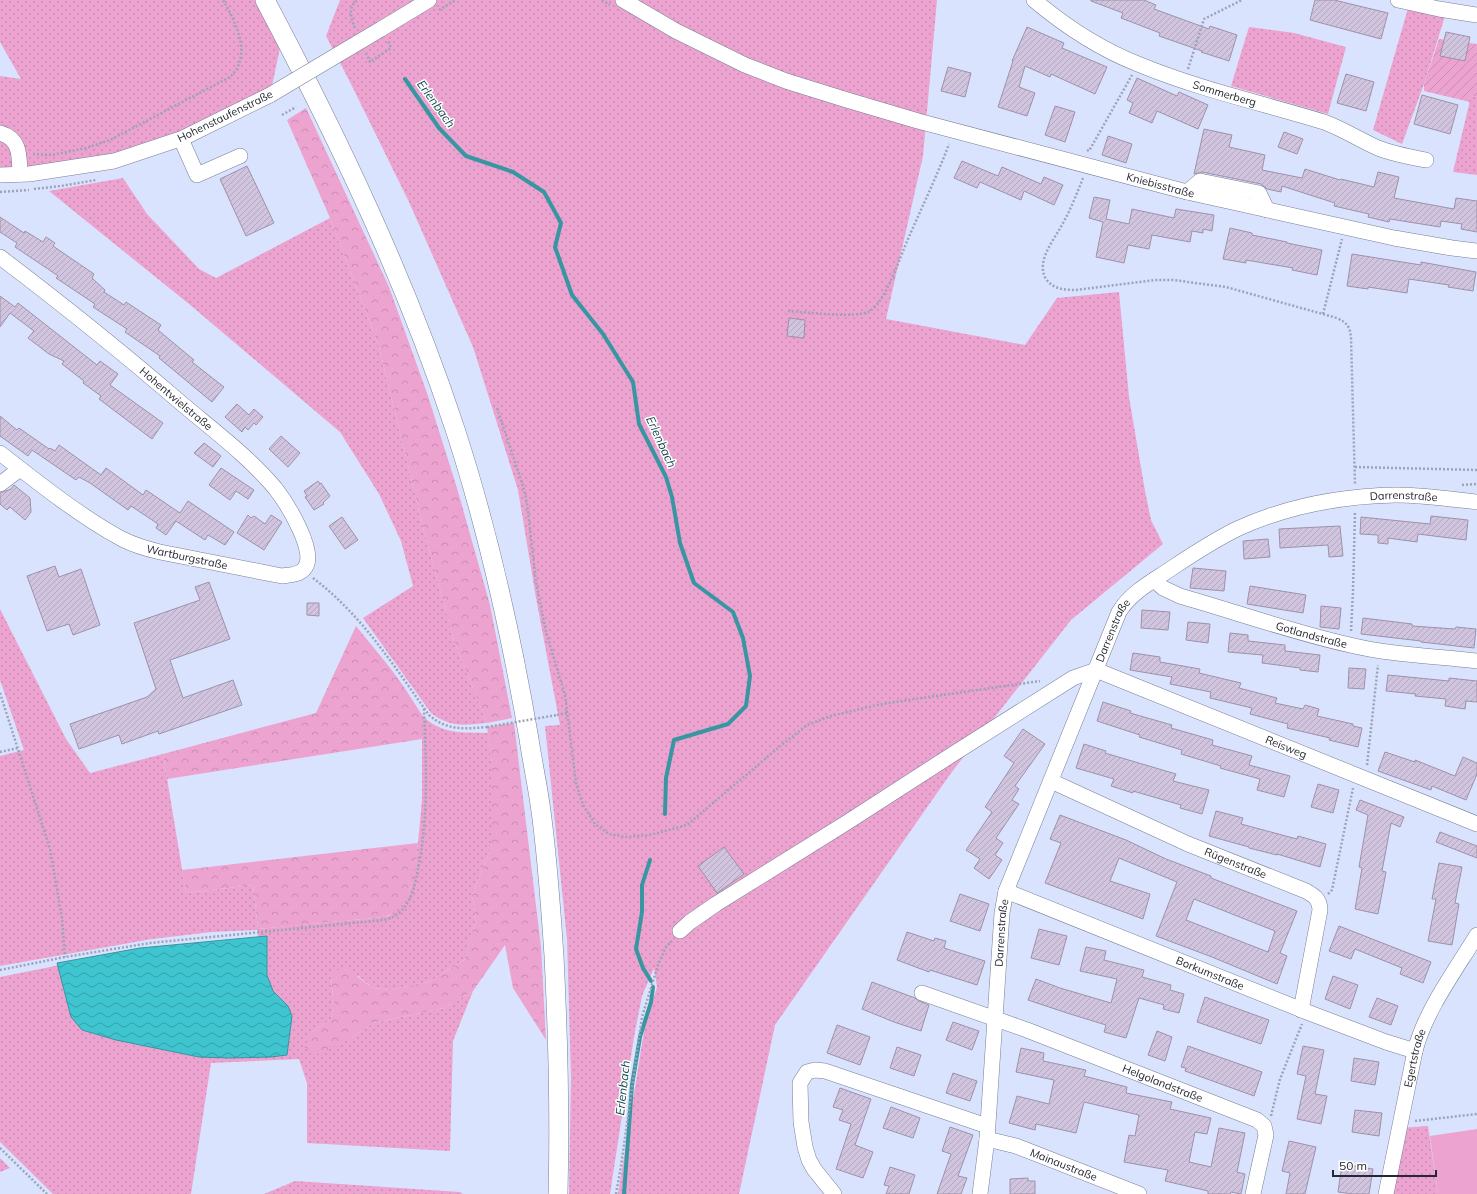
<svg xmlns="http://www.w3.org/2000/svg" width="1477" height="1194" font-family="Mulish,sans-serif">
<style>
.grass{fill:url(#grass-dots)}
.forest{fill:url(#forest-crowns)}
.garden{fill:url(#garden-furrows)}
.pitch{fill:#eca3d0}
.water{fill:url(#water-waves);stroke:#3796a1}
.lines{fill:none;stroke-linecap:round;stroke-linejoin:round}
.stream{stroke:#3796a1;stroke-width:4}
.building{fill:url(#building-hatch);stroke:#9e91aa;fill-rule:evenodd}
.minor-casing{stroke:#777e96;stroke-width:16}
.major-casing{stroke:#777e96;stroke-width:20}
.path{stroke:#9ca3b8;stroke-width:2.5;stroke-dasharray:2 2;stroke-linecap:butt}
.minor{stroke:#fff;stroke-width:15}
.major{stroke:#fff;stroke-width:19}
.minor-bridge-casing{stroke:#777e96;stroke-width:16;stroke-linecap:butt}
.path-bridge{stroke:#9ca3b8;stroke-width:2.5;stroke-dasharray:2 2;stroke-linecap:butt}
.minor-bridge{stroke:#fff;stroke-width:15}
.labels{text-anchor:middle;stroke-width:3;stroke-linejoin:round;paint-order:stroke}
.street-label{font-size:11px;fill:#252832;stroke:#fff}
.water-label{font-size:12px;font-style:italic;fill:#0e484d;stroke:#fff}
</style>
<defs>
<pattern id="grass-dots" width="8" height="8" patternUnits="userSpaceOnUse"><rect width="8" height="8" fill="#eca3d0"/><path d="M2 2h.1M6 6h.1" fill="none" stroke="#ca8cb3" stroke-width="1.8" stroke-linecap="round"/></pattern>
<pattern id="forest-crowns" width="20" height="18" patternUnits="userSpaceOnUse"><rect width="20" height="18" fill="#eca3d0"/><path d="M2 6a3 3 0 1 1 6 0M12 15a3 3 0 1 1 6 0" fill="none" stroke="#ca8cb3"/></pattern>
<pattern id="garden-furrows" width="10" height="10" patternUnits="userSpaceOnUse"><rect width="10" height="10" fill="#eca3d0"/><path d="M-1 1l2-2M0 10L10 0M9 11l2-2" fill="none" stroke="#ca8cb3"/></pattern>
<pattern id="water-waves" width="16" height="10" patternUnits="userSpaceOnUse"><rect width="16" height="10" fill="#3fc5d0"/><path d="M0 5q4-4 8 0t8 0" fill="none" stroke="#35a0a9"/></pattern>
<pattern id="building-hatch" width="6" height="6" patternUnits="userSpaceOnUse"><rect width="6" height="6" fill="#d1c4df"/><path d="M-1 1l2-2M0 6l6-6M5 7l2-2" fill="none" stroke="#b3a8c0"/></pattern>
</defs>
<rect width="100%" height="100%" fill="#dae3fe"/>
<g class="grass">
<polygon points="0,0 265,0 283,34 270,95 183,138 29,174 19,164 0,133 0,76 21,79 0,42"/>
<polygon points="340,0 937,0 923,156 886,319 1025,345 1057,298 1119,292 1129,397 1145,491 1151,520 1163,544 1071,620 951,773 775,1025 739,1194 618,1194 645,1025 657,987 654,968 642,996 634,1037 610,1194 569,1194 571,1076 567,939 545,726 560,725 536,598 518,490 473,347 409,202 350,82 326,36"/>
<polygon points="1408,8 1445,16 1424,84 1402,144 1373,130"/>
<polygon points="1249,27 1294,33 1346,47 1328,114 1231,86"/>
<polygon points="1471,96 1477,97 1477,175 1453,172"/>
<polygon points="0,137 11,146 13,168 0,168"/>
<path d="M123 178 147 214 199 269 216 278 330 218 379 347 424 531 454 641 487 723C464 725 451 728 431 713L363 618 413 586 401 541 379 494 340 432 189 304 49 191Z"/>
<path d="M0 609 66 739 90 773 163 754 186 893 253 885 258 929 384 917 390 915 410 890 418 843 422 800V715C441 735 462 732 488 733L492 764V845L472 895 476 920 464 960 431 981 390 990 373 988 358 976 331 975 334 1009 331 1019 312 1032 348 1040 373 1023 444 1008 473 991 453 1041 450 1151 307 1143V1083L299 1059 211 1063 191 1194H53L0 1142V977L105 956 258 939V930L212 932 152 939 0 966V756L24 750 0 680Z"/>
<polygon points="1428,1126 1438,1194 1386,1194 1400,1128"/>
<polygon points="0,1158 10,1168 0,1172"/>
<polygon points="295,1181 460,1192 463,1194 264,1194"/>
</g>
<g class="forest">
<polygon points="306,108 389,287 427,393 457,488 490,605 512,718 487,723 454,641 424,531 379,347 330,218 287,120"/>
<polygon points="356,626 391,669 404,687 422,715 422,739 167,779 163,754 316,713"/>
<polygon points="514,723 541,947 546,1040 513,988 505,945 473,991 444,1008 373,1023 348,1040 318,1054 304,1047 312,1032 331,1019 334,1009 331,975 343,966 373,988 390,990 431,981 464,960 476,920 472,895 492,845 492,764 487,727"/>
<path d="M418 843C414 869 414 907 384 917L258 929 253 885 186 893 182 870Z"/>
</g>
<polygon class="garden" points="1439,39 1477,44 1477,97 1471,96 1470,102 1424,91 1424,84"/>
<polygon class="pitch" points="1477,1129 1477,1194 1438,1194 1430,1136"/>
<polygon class="water" points="267,936 267,975 273,991 288,1006 292,1016 287,1055 271,1057 229,1058 199,1057 116,1040 82,1030 71,1017 57,963 140,948"/>
<g class="lines">
<g class="stream">
<polyline points="405,79 439,128 466,156 513,172 544,192 561,223 555,247 572,295 603,334 633,382 639,424 666,477 672,497 680,543 694,583 733,612 743,638 750,676 746,706 728,724 674,740 666,778 665,814"/>
<polyline points="650,860 642,885 642,912 636,949 643,968 651,981"/>
<polyline points="624,1194 632,1085 640,1037 651,1002 653,987"/>
</g>
</g>
<g class="building">
<polygon points="1091,0 1144,0 1156,5 1154,9 1209,29 1210,26 1237,35 1229,61 1201,52 1202,51 1159,36 1160,33 1121,18 1123,13 1091,1"/>
<polygon points="1315,0 1334,0 1388,13 1381,39 1310,20"/>
<polygon points="1027,27 1064,43 1062,48 1107,67 1095,94 1051,74 1050,77 1025,66 1019,87 1035,93 1027,116 998,107 1013,61 1012,61"/>
<polygon points="1446,32 1470,37 1465,61 1440,56"/>
<polygon points="948,67 971,73 965,97 941,91"/>
<polygon points="1346,74 1374,82 1366,111 1337,103"/>
<polygon points="1137,78 1177,96 1179,92 1208,105 1198,129 1157,111 1152,123 1129,113 1133,103 1127,100"/>
<polygon points="1422,95 1458,105 1450,134 1414,124"/>
<polygon points="1055,106 1075,112 1065,142 1045,135"/>
<polygon points="1204,129 1232,135 1229,147 1265,155 1262,170 1302,178 1305,169 1340,180 1341,179 1374,187 1378,172 1399,177 1394,198 1454,209 1456,198 1477,201 1477,232 1461,229 1462,224 1441,221 1440,227 1390,219 1389,222 1368,217 1369,214 1334,206 1335,203 1282,186 1281,192 1267,189 1261,184 1202,172 1194,174"/>
<polygon points="1284,132 1303,139 1297,154 1278,147"/>
<polygon points="1108,136 1132,144 1126,163 1102,155"/>
<polygon points="962,161 998,176 1002,167 1041,184 1044,177 1063,185 1054,205 1024,191 1021,200 980,182 977,188 954,178"/>
<polygon points="247,166 274,223 246,236 220,179"/>
<polygon points="1094,197 1110,200 1106,219 1129,224 1132,209 1174,218 1176,209 1214,215 1212,231 1203,229 1203,233 1192,231 1190,242 1152,235 1149,249 1128,245 1124,263 1096,257 1103,222 1089,218"/>
<polygon points="0,217 24,233 25,231 43,242 46,237 55,243 53,246 94,274 92,278 105,290 104,292 124,305 126,302 161,325 158,330 194,360 192,362 224,387 212,402 159,358 160,356 125,332 127,329 93,307 95,304 56,278 58,276 48,269 15,247 17,243 0,232"/>
<polygon points="1230,228 1252,233 1252,235 1287,242 1287,243 1322,250 1317,275 1292,270 1293,268 1246,260 1246,263 1223,259"/>
<polygon points="1352,254 1421,265 1421,262 1476,272 1473,291 1448,287 1449,285 1409,279 1407,293 1368,287 1368,289 1347,286"/>
<polygon points="0,296 15,307 18,303 97,365 100,361 118,374 110,385 163,423 152,439 99,399 101,396 83,383 84,381 62,364 64,361 49,354 28,338 34,331 10,313 0,327"/>
<polygon points="789,318 805,320 804,338 787,336"/>
<polygon points="237,404 249,415 254,409 263,417 256,425 254,423 248,430 245,427 242,432 225,417"/>
<polygon points="0,416 17,430 19,428 49,449 50,448 55,451 59,445 101,475 106,468 143,495 146,490 180,513 188,501 234,532 225,545 208,535 205,540 176,521 166,535 156,528 158,524 131,506 128,510 90,483 79,477 76,480 32,450 28,456 0,436"/>
<polygon points="281,436 300,453 288,467 269,449"/>
<polygon points="204,443 221,456 213,467 194,453"/>
<polygon points="221,468 254,490 248,499 236,491 230,500 209,485"/>
<polygon points="318,481 320,484 321,483 330,496 323,503 324,504 314,510 305,497 307,496 304,491"/>
<polygon points="14,485 30,498 31,512 25,520 10,507 7,510 0,504 0,493 11,489"/>
<polygon points="248,515 251,518 254,516 265,524 271,515 282,522 264,550 237,533"/>
<polygon points="1431,516 1468,520 1466,540 1418,534 1417,542 1388,538 1388,544 1378,543 1378,535 1360,534 1361,517 1430,524"/>
<polygon points="342,517 358,540 345,549 329,526"/>
<polygon points="1340,526 1343,556 1329,557 1328,545 1280,548 1279,529"/>
<polygon points="1268,539 1270,557 1244,559 1243,541"/>
<polygon points="55,566 59,577 81,569 100,625 73,635 69,624 47,631 27,576"/>
<polygon points="1193,568 1226,571 1224,591 1190,588"/>
<polygon points="209,582 230,639 170,660 183,698 233,680 242,705 159,734 158,731 122,744 119,735 79,749 70,724 147,697 156,689 134,623 200,600 195,587"/>
<polygon points="1250,586 1306,595 1303,613 1247,604"/>
<polygon points="307,603 319,603 319,616 307,615"/>
<polygon points="1321,606 1341,608 1339,629 1320,627"/>
<polygon points="1142,610 1170,612 1168,630 1141,628"/>
<polygon points="1363,618 1412,624 1412,626 1455,629 1456,627 1476,629 1474,648 1421,642 1421,641 1361,634"/>
<polygon points="1188,622 1210,624 1208,643 1186,640"/>
<polygon points="1230,633 1248,635 1248,641 1285,645 1285,651 1320,655 1318,672 1300,670 1300,668 1262,663 1263,655 1228,652"/>
<polygon points="1133,653 1160,657 1160,662 1200,669 1199,673 1241,683 1239,688 1277,698 1275,703 1303,709 1305,705 1319,709 1317,716 1353,724 1353,726 1362,728 1358,747 1329,740 1330,738 1287,728 1288,724 1250,714 1252,708 1210,698 1211,692 1170,684 1172,677 1130,670"/>
<polygon points="1349,668 1366,669 1364,689 1348,688"/>
<polygon points="1388,675 1449,681 1449,678 1477,681 1477,702 1466,701 1465,709 1445,706 1446,699 1415,696 1416,694 1386,691"/>
<polygon points="1103,702 1131,711 1130,713 1172,725 1171,728 1213,740 1212,745 1252,756 1249,765 1290,776 1284,797 1257,790 1260,779 1220,768 1221,766 1181,754 1182,750 1139,737 1140,735 1097,721"/>
<polygon points="1023,729 1045,744 1015,786 1019,789 1012,800 1019,804 996,838 1003,843 995,855 1002,860 989,879 974,868 980,859 966,850 992,812 985,807 1014,763 1004,756"/>
<polygon points="1084,744 1106,751 1105,753 1176,774 1173,781 1209,790 1202,814 1180,808 1181,805 1133,791 1133,793 1111,786 1114,779 1076,768"/>
<polygon points="1385,752 1415,762 1415,760 1455,776 1463,757 1477,763 1477,774 1466,800 1432,786 1431,790 1378,771"/>
<polygon points="1318,784 1339,790 1333,813 1311,807"/>
<polygon points="1360,800 1404,817 1400,827 1391,823 1382,871 1386,872 1378,914 1355,909 1362,868 1359,867 1368,815 1356,810"/>
<polygon points="1216,811 1243,818 1241,824 1297,839 1298,836 1326,844 1320,867 1277,854 1277,855 1249,848 1249,847 1209,836"/>
<path d="M1060 815 1126 840 1166 859 1211 876V878L1297 911 1280 953 1287 956 1277 984 1212 957 1156 936 1177 882 1119 858 1110 881 1150 894 1143 919 1045 883 1061 843 1050 839ZM1194 899 1275 931 1268 952 1186 920Z"/>
<polygon points="1440,832 1477,846 1477,858 1436,842"/>
<polygon points="724,847 744,874 717,893 698,866"/>
<polygon points="1439,863 1462,867 1455,903 1459,904 1452,945 1428,941 1436,899 1432,899"/>
<polygon points="960,894 989,904 980,931 950,921"/>
<polygon points="1339,926 1431,962 1423,983 1400,974 1402,968 1355,949 1351,959 1329,951"/>
<polygon points="1039,929 1067,936 1059,965 1031,958"/>
<polygon points="907,932 934,941 935,938 946,941 944,948 985,961 977,985 930,970 929,972 897,960"/>
<polygon points="1086,947 1106,951 1104,960 1144,970 1142,977 1171,985 1170,990 1184,994 1179,1013 1163,1009 1164,1005 1139,998 1126,1038 1104,1032 1106,1025 1067,1013 1028,1000 1036,979 1060,988 1111,1003 1117,979 1080,971"/>
<polygon points="1333,976 1358,985 1350,1009 1325,999"/>
<polygon points="872,982 915,998 919,1001 929,1005 921,1031 894,1022 862,1009"/>
<polygon points="1205,997 1269,1020 1261,1044 1197,1022"/>
<polygon points="1377,998 1398,1006 1391,1025 1369,1017"/>
<polygon points="953,1022 979,1031 972,1050 946,1040"/>
<polygon points="837,1025 870,1037 860,1065 827,1053"/>
<polygon points="1157,1031 1172,1037 1165,1061 1148,1055"/>
<polygon points="1188,1046 1262,1072 1254,1096 1185,1071 1186,1068 1181,1067"/>
<polygon points="1303,1046 1324,1050 1315,1094 1327,1096 1321,1124 1297,1119 1306,1076 1297,1074"/>
<polygon points="897,1047 921,1055 914,1076 890,1068"/>
<polygon points="1021,1048 1044,1053 1043,1061 1086,1070 1084,1076 1127,1087 1126,1093 1172,1102 1170,1109 1211,1118 1207,1134 1195,1132 1189,1162 1211,1167 1219,1128 1245,1133 1237,1172 1245,1174 1241,1194 1231,1192 1230,1194 1208,1194 1208,1191 1165,1181 1168,1170 1124,1162 1129,1135 1135,1136 1139,1115 1084,1102 1076,1133 1036,1124 1035,1130 1009,1123 1017,1096 1049,1104 1054,1080 1016,1072"/>
<polygon points="1354,1058 1379,1062 1375,1085 1351,1081"/>
<polygon points="953,1073 977,1081 970,1101 946,1093"/>
<polygon points="840,1088 871,1099 855,1145 873,1152 863,1178 836,1169 851,1124 839,1120 843,1110 833,1107"/>
<polygon points="891,1107 920,1118 913,1138 883,1128"/>
<polygon points="1355,1110 1382,1113 1379,1136 1352,1132"/>
<polygon points="950,1127 973,1135 958,1176 967,1178 961,1194 937,1194 951,1154 942,1151"/>
<polygon points="1289,1141 1316,1147 1305,1194 1286,1194 1290,1173 1282,1171"/>
<polygon points="1342,1164 1373,1169 1369,1194 1353,1194 1338,1192"/>
<polygon points="890,1167 915,1175 909,1194 886,1194 889,1186 884,1185"/>
<polygon points="1028,1178 1028,1181 1035,1181 1035,1194 1010,1194 1010,1179"/>
</g>
<g class="lines">
<defs>
<g id="minor">
<path id="s1" d="M623 0 676 31 745 65 786 81 847 100 918 121 1187 192 1394 238 1452 248 1477 251"/>
<path id="s2" d="M1034 0C1065 26 1100 49 1138 64 1198 89 1262 103 1324 122 1343 129 1360 140 1378 148 1393 154 1410 157 1426 160"/>
<polyline points="1398,0 1439,9 1477,15"/>
<polyline points="381,29 429,0"/>
<path d="M0 133C21 139 19 156 20 174"/>
<polyline points="181,139 197,175 240,156"/>
<polyline points="0,175 29,174 114,161 183,138 270,95"/>
<polyline points="1187,192 1200,181 1259,193 1267,210"/>
<path id="s3" d="M0 257C62 304 122 352 181 403 213 430 248 456 275 488 286 502 319 554 304 569 299 575 289 575 282 576L160 552C147 549 134 545 122 539 81 517 37 482 0 453"/>
<polyline points="0,484 20,469"/>
<path id="s4" d="M1154 580 1163 588 1180 596C1236 612 1292 632 1350 645 1391 655 1435 656 1477 661"/>
<path id="s5" d="M1051 781 1188 844 1306 891C1315 896 1320 900 1320 910L1301 1010"/>
<path id="s6" d="M1006 891 1307 1012 1386 1042 1415 1051"/>
<path id="s7" d="M680 931 690 922 716 904 846 823 953 754 1073 678 1096 670 1477 824"/>
<path id="s8" d="M922 993 1027 1030 1257 1120 1264 1126 1266 1135 1253 1194"/>
<path id="s9" d="M987 1139 1016 1146 1139 1194"/>
<polyline points="834,1194 814,1169 809,1160 805,1147 801,1122 800,1083 807,1072 815,1070 825,1071 987,1126"/>
<path id="s10" d="M980 1194 987 1139 1002 913 1006 891 1017 864 1119 612C1131 592 1153 581 1172 568 1193 554 1216 539 1239 528 1288 506 1343 496 1396 495 1423 495 1450 499 1477 502"/>
<path id="s11" d="M1386 1194 1415 1051C1425 1011 1455 971 1477 935"/>
</g>
<path id="major" d="M265 0C338 138 406 280 455 429 488 530 511 634 529 739 533 766 539 792 542 819 548 865 551 911 554 956 558 1035 560 1115 558 1194"/>
</defs>
<use href="#minor" class="minor-casing"/>
<use href="#major" class="major-casing"/>
<g class="path">
<polyline points="602,0 610,5"/>
<polyline points="439,10 456,0"/>
<path d="M355 28C351 18 347 7 358 0"/>
<polyline points="366,53 370,62 391,48 388,40"/>
<polyline points="1188,69 1204,19 1242,0"/>
<polyline points="282,115 296,107"/>
<polyline points="1087,150 1089,151 1132,75"/>
<path d="M33 154 52 155 86 148 110 140 230 77C253 55 236 23 223 0"/>
<path d="M1083 178C1077 193 1071 209 1063 223 1055 239 1035 261 1046 279 1053 289 1064 290 1076 290L1155 280H1173L1226 287 1337 318C1347 323 1350 326 1351 338L1355 485"/>
<polyline points="34,189 61,186 96,180"/>
<polyline points="0,192 29,190"/>
<path d="M788 311C806 312 856 319 870 311 886 301 900 257 908 239 922 207 937 176 949 144"/>
<polyline points="1323,314 1342,239"/>
<polyline points="497,408 523,486 527,503 536,582 546,632 565,695 576,783 583,805 595,824 609,834 625,837 650,835 687,825 772,753 807,725 831,716 877,705 901,701 1040,681"/>
<polyline points="1355,467 1477,470"/>
<polyline points="1462,485 1477,484"/>
<path d="M313 578C362 615 394 666 429 715 447 731 465 729 487 727"/>
<polyline points="1351,631 1353,591 1355,512"/>
<polyline points="0,693 50,849 62,918 65,957"/>
<polyline points="557,715 567,713"/>
<polyline points="0,752 18,748"/>
<polyline points="1367,765 1378,665"/>
<polyline points="1328,894 1332,890 1353,788"/>
<path d="M0 970 65 957 150 943 383 920C389 919 394 917 399 913 412 902 415 884 418 869 429 815 426 762 424 708"/>
<polyline points="1271,1116 1280,1079 1302,1024"/>
<polyline points="1415,1121 1477,1114"/>
<polyline points="0,1148 47,1194"/>
<polyline points="616,1194 621,1166 642,1017 658,965 666,947 672,941"/>
</g>
<use href="#minor" class="minor"/>
<use href="#major" class="major"/>
<defs>
<polyline id="minor-bridge" points="270,95 381,29"/>
</defs>
<use href="#minor-bridge" class="minor-bridge-casing"/>
<polyline class="path-bridge" points="487,727 557,715"/>
<use href="#minor-bridge" class="minor-bridge"/>
</g>
<g class="labels">
<g class="street-label">
<text dy="4" stroke="none"><textPath href="#s2" startOffset="214">Sommerberg</textPath></text>
<text transform="translate(225 116) rotate(-26)" y="4">Hohenstaufenstraße</text>
<text dy="4" stroke="none"><textPath href="#s1" startOffset="571">Kniebisstraße</textPath></text>
<text dy="4" stroke="none"><textPath href="#s3" startOffset="226">Hohentwielstraße</textPath></text>
<text dy="4" stroke="none"><textPath href="#s10" startOffset="922">Darrenstraße</textPath></text>
<text transform="translate(187 557) rotate(12)" y="4">Wartburgstraße</text>
<text dy="4" stroke="none"><textPath href="#s10" startOffset="586">Darrenstraße</textPath></text>
<text dy="4" stroke="none"><textPath href="#s4" startOffset="168">Gotlandstraße</textPath></text>
<text dy="4" stroke="none"><textPath href="#s7" startOffset="697">Reisweg</textPath></text>
<text dy="4" stroke="none"><textPath href="#s5" startOffset="202">Rügenstraße</textPath></text>
<text dy="4" stroke="none"><textPath href="#s10" startOffset="262">Darrenstraße</textPath></text>
<text dy="4" stroke="none"><textPath href="#s6" startOffset="220">Borkumstraße</textPath></text>
<text dy="4" stroke="none"><textPath href="#s11" startOffset="139">Egertstraße</textPath></text>
<text dy="4" stroke="none"><textPath href="#s8" startOffset="257">Helgolandstraße</textPath></text>
<text dy="4" stroke="none"><textPath href="#s9" startOffset="81">Mainaustraße</textPath></text>
</g>
<g class="water-label">
<text transform="translate(436 104) rotate(54)" y="4">Erlenbach</text>
<text transform="translate(661 442) rotate(65)" y="4">Erlenbach</text>
<text transform="translate(623 1088) rotate(-84)" y="4">Erlenbach</text>
</g>
</g>
<path d="M1333 1170v6h103v-6" fill="none" stroke="#252832" stroke-width="2"/>
<text x="1339" y="1170" font-size="12" fill="#252832" stroke="#ffffff" stroke-width="3" paint-order="stroke">50 m</text>
</svg>
